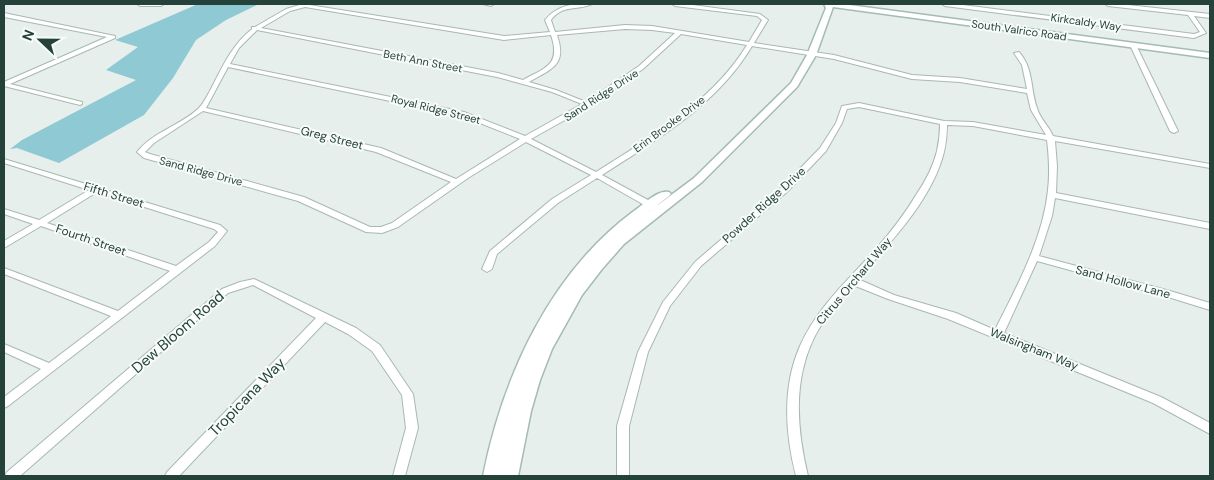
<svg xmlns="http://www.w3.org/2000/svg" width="1214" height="480" font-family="'DM Sans',sans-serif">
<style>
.water{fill:#8ec9d4}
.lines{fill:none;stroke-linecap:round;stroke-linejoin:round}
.street-casing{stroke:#a8b8b2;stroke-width:2}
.secondary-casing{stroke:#a4bbb3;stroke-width:3}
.street{fill:#fff;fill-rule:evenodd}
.secondary{fill:#fff;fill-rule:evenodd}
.labels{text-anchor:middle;stroke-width:4;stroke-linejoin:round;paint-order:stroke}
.far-street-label{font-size:11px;fill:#24423a;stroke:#f7fbf9}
.street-label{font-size:12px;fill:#24423a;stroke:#f7fbf9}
.near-street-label{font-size:15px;fill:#24423a;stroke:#f7fbf9}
</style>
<rect width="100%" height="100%" fill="#e6efeb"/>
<polygon class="water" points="198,4 259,4 226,20 196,40 173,78 144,115 59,163 17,148 10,149 22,140 136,80 106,70 138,47 115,40"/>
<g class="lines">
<defs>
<g id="street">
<polygon points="137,4 164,4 161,6 140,6"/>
<path d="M303 4 504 36 550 32 545 20C557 5 574 3 592 4 577 11 563 4 551 20L555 32 625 25 652 26 749 42 762 20 757 16 675 6 672 4H685L760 14 768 20 754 43 834 55 912 75 960 78 1027 89 1022 65 1014 53 1019 52C1034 69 1030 88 1037 108 1040 119 1049 126 1053 136L1210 164V168L1055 141 1057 166 1056 193 1210 223V229L1055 198 1052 216 1039 256 1170 291 1210 303V310L1168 297 1037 261 1004 333 1161 397 1210 423V434L1153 403 948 319 888 299 853 285C841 298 830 312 820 327 792 373 796 426 808 476H796C785 433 782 387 800 346 817 308 848 280 875 250 890 233 904 215 916 195 925 182 933 167 937 151 939 142 940 133 940 124L859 107 847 109 842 123 826 151 788 191 701 266 670 306 648 352 629 426V476H617V426L638 352 663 302 695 262 782 187 820 148 836 123 842 106 859 103 944 121 973 122 1046 135 1031 110 1027 93 960 82 912 79 834 59 752 46C718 104 658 139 602 175L659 206 660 208 659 210H653L597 178 558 203 497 254 492 269 487 272 482 269 490 251 552 199 591 175 526 142 468 178 398 227 382 233 366 232 298 201 144 158 137 152C153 132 179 126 198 109 205 102 209 92 214 83 224 63 234 43 252 29V27H255L286 9ZM305 7 504 40 551 35C561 65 546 67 523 80L498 73 261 28 290 11ZM625 29 652 30 675 33 639 66 586 102 556 90 529 82C553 68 567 65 557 35ZM257 30 497 77 552 92 582 104 525 136 464 112 230 64 239 48ZM681 34 747 45C712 102 651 137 596 172L531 139 588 107 591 106 592 104 643 69ZM228 67 462 116 520 139 456 179 381 148 206 108ZM203 111 376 152 451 182 392 223 381 227H370L304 197 150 154 145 152 154 143ZM947 125 973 126 1047 140C1049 157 1050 173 1048 190 1043 239 1017 286 995 330L956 313 894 295 858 279C890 243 932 200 944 152 946 143 947 134 947 125Z"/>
<polygon points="483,4 494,4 491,6"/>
<polygon points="942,4 955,4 1194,34 1200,32 1188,15 1108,6 1105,4 1119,4 1210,14 1210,18 1194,16 1206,33 1194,38 945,6"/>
<polygon points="4,13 115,36 115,38 10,84 82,102 82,104 80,105 4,86 4,82 107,37 4,17"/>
<polygon points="1131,44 1136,45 1178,131 1174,133 1170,131 1130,45"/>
<path d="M4 159 220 225 227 231 215 246 8 406 4 408V397L41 369 4 352V344L49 363 111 316 4 274V268L118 311 170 271 41 226 4 248V241L33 224 4 214V209L39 220 89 190 4 163ZM97 192 214 229 218 232 209 242 176 266 47 223Z"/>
<polygon points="254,279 356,328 380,345 413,394 418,428 405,476 393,476 406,428 402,395 372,351 348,334 325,322 179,476 165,476 167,472 316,318 253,285 228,293 20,476 5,476 7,472 222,289 240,282"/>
</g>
<path id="secondary" d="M824 4H842L1210 53V58L833 7 816 55 797 87 702 182 624 244 602 269 582 295 552 349 540 380 531 411 518 476H483C503 376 550 273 634 211 643 205 658 189 669 192L671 194 669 196 646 214 694 178 791 83 807 55 826 8Z"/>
</defs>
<use href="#street" class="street-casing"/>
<use href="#secondary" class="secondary-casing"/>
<use href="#street" class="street"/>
<use href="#secondary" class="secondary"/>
</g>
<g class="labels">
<g class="far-street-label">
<text transform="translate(1086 22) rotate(8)" y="4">Kirkcaldy Way</text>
<text transform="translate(1019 30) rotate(8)" y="4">South Valrico Road</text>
<text transform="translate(423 61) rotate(11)" y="4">Beth Ann Street</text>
<text transform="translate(601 95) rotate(-33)" y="4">Sand Ridge Drive</text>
<text transform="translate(436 109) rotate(14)" y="4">Royal Ridge Street</text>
<text transform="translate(669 124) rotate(-37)" y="4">Erin Brooke Drive</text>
<text transform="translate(201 171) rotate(15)" y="4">Sand Ridge Drive</text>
</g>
<g class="street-label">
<text transform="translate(332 138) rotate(14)" y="4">Greg Street</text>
<text transform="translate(114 195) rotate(17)" y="4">Fifth Street</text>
<text transform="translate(764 205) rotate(-42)" y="4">Powder Ridge Drive</text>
<text transform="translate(91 240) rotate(19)" y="4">Fourth Street</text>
<text transform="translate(854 281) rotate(-50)" y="4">Citrus Orchard Way</text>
<text transform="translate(1123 282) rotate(15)" y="4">Sand Hollow Lane</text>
<text transform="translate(1034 349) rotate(22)" y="4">Walsingham Way</text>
</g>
<g class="near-street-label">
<text transform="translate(178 332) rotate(-41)" y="5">Dew Bloom Road</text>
<text transform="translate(247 397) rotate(-46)" y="5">Tropicana Way</text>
</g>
</g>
<rect width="1214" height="480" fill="none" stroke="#24423a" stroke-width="10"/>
<g transform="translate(40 40) rotate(292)" stroke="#f7fbf9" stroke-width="4" paint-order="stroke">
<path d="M0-4L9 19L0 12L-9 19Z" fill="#24423a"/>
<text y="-8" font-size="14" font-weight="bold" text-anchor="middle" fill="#24423a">N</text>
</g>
</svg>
